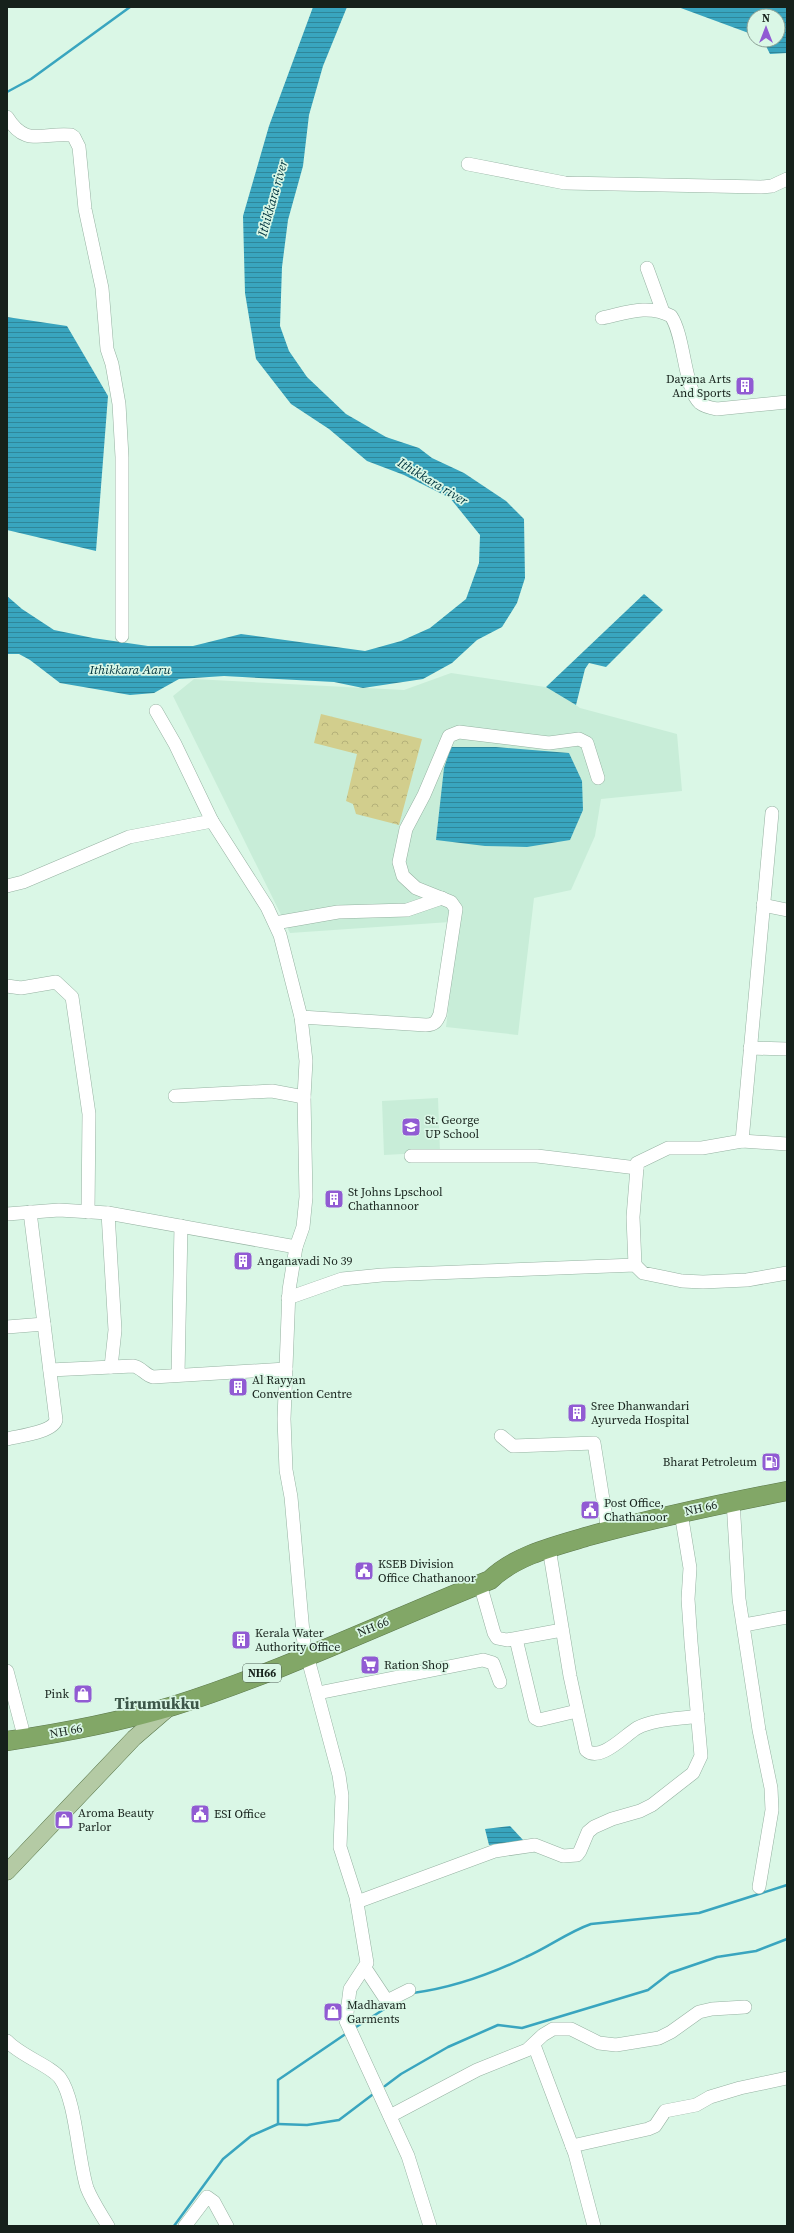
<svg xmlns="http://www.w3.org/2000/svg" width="794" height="2233" font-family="'Source Serif 4',serif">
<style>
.built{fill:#c8edd8}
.park{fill:url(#park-crowns)}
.water{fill:url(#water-rules)}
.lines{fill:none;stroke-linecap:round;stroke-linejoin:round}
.stream{stroke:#39a5bf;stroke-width:2.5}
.minor-casing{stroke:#96b2a2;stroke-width:14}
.major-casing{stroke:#5c784c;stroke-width:17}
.highway-casing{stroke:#5c784c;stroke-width:20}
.minor{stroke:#fff;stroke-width:13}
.major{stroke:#b4caa4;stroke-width:16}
.highway{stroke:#82a767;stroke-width:19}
.labels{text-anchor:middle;stroke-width:3.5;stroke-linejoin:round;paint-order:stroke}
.shield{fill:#daf7e6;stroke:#516158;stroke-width:1}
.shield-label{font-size:11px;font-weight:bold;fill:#16211b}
.poi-label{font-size:12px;fill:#16211b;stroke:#daf7e6;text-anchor:start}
.street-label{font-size:12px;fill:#16211b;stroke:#daf7e6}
.water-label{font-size:13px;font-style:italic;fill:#01343f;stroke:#daf7e6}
.district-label{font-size:16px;font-weight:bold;fill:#3d5749;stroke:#daf7e6}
</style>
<defs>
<pattern id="park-crowns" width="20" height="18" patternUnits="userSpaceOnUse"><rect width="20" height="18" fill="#d2ce8d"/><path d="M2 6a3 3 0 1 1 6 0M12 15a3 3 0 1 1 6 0" fill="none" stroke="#b4b179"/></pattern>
<pattern id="water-rules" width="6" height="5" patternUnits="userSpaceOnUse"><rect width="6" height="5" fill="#39a5bf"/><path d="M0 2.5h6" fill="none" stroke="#2f869a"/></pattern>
</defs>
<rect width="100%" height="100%" fill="#daf7e6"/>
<g class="built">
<polygon points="451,673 552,688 580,708 677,734 682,791 601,799 595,836 571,890 534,898 518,1035 446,1027 458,927 450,922 290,933 173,696 194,679 404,690"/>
<polygon points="438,1098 440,1152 384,1155 382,1101"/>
</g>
<polygon class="park" points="321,714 422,739 399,825 356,814 353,804 346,801 357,754 314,743"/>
<g class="water">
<polygon points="313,7 347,7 323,66 309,115 303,166 288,220 282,267 280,326 289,351 307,377 346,414 386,437 419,448 432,458 464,473 506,501 524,519 525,578 517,603 502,627 477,640 452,663 423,679 363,688 334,682 224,676 179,679 154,693 130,695 60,683 30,660 19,654 7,654 7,596 22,609 54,630 93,638 148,646 193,646 241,634 365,651 401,641 430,628 466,599 479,563 480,535 450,498 404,475 367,461 329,429 291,404 256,359 245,293 243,216 269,126"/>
<polygon points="678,7 787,7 787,53 770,54 763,40 778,40 778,16 754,16 754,35"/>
<polygon points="7,317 67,326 108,396 96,551 7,530"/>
<polygon points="644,594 663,610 606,667 589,663 585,669 576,705 546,687"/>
<polygon points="451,747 496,747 569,753 582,781 583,810 570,840 527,847 485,846 436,840 444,768"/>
<polygon points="510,1826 524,1841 489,1845 485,1829"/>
</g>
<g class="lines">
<g class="stream">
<polyline points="7,92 31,79 130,7"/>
<path d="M413 1993C451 1988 491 1974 526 1957 549 1947 568 1932 591 1924L699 1913 787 1885"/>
<polyline points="353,2029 389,2006"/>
<polyline points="385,2086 401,2074 448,2047 498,2025 522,2028 648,1990 670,1973 717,1957 756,1951 787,1939"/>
<polyline points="278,2124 307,2125 339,2120 372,2095"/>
<polyline points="174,2226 223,2159 251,2136 278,2124 278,2080 347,2033"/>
</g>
<defs>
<g id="minor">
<path d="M7 117C26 148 42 132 71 135L74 137 79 147 85 209 102 288 107 349 112 364 119 404 122 457V636"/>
<polyline points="468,164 565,183 761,187 772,186 787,179"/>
<polyline points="647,268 663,312"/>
<path d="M602 318C626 313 648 304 671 316 685 337 684 389 700 403 705 407 711 408 717 409L787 402"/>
<polyline points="212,821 267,907 280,935 301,1017 306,1061 304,1097 306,1197 303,1227 296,1247 289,1290 284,1419 286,1470 291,1497 304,1644 339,1775 342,1796 340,1847 356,1897 367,1963 350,1989 346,2021 408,2156 430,2226"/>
<polyline points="7,886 23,882 129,837 212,821 175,744 156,711"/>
<polyline points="763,905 787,910"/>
<polyline points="275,923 338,912 407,910 442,898"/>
<polyline points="7,986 21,988 56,982 72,997 89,1114 88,1212"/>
<path d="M301 1017 426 1025C435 1025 437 1021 440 1014L456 909 451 902 416 888 403 876 399 862 406 829 424 795 449 736 459 732 549 743 579 739 587 743 598 778"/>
<polyline points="750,1048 787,1049"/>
<polyline points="175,1096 272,1091 304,1097"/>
<polyline points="742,1141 772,813"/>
<polyline points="411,1156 537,1156 637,1168 637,1163 668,1148 702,1148 742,1141 787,1144"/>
<polyline points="108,1213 115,1330 111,1367"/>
<polyline points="7,1214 59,1210 108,1213 296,1247"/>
<polyline points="635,1265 633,1217 637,1168"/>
<polyline points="288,1298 342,1279 382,1275 635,1265 643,1273 682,1281 703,1282 747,1280 787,1273"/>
<polyline points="7,1327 44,1324"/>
<path d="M50 1370 133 1366C141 1367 145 1375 153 1377L286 1369"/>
<polyline points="178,1375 181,1226"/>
<polyline points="501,1436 513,1446 594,1443 608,1531"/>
<path d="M7 1439C19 1436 53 1432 56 1420L30 1212"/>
<polyline points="733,1501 739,1599 759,1730 771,1788 772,1810 759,1887"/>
<path d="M549 1548 570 1676 586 1750C600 1763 625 1735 637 1728 654 1719 679 1719 698 1716"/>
<polyline points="480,1584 494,1633 497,1638 507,1640 562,1630"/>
<polyline points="744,1625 787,1617"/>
<polyline points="516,1639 535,1718 539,1720 577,1711"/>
<polyline points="7,1671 22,1728"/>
<polyline points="318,1693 483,1660 493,1663 500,1682"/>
<polyline points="357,1902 495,1851 535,1845 563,1856 577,1855 580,1851 588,1832 594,1827 612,1819 640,1811 652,1805 693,1773 701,1756 691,1642 688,1599 690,1568 681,1513"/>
<polyline points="365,1968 387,2001 409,1990"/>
<path d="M7 2041C21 2056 51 2066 60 2078 76 2100 78 2160 87 2188 92 2201 101 2214 108 2226"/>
<polyline points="534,2045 575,2154 594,2226"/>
<polyline points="390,2116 477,2070 527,2050 543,2035 553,2029 571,2029 599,2043 616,2045 659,2038 671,2032 699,2012 712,2009 745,2007"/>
<polyline points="572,2146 648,2129 655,2126 665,2111 696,2105 710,2097 740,2088 787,2078"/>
<polyline points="185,2226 207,2197 214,2202 227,2226"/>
</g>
<polyline id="major" points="7,1872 134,1738 170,1707"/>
<path id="highway" d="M7 1741C62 1733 119 1722 173 1706 281 1672 385 1622 490 1580 516 1555 555 1546 589 1536 654 1518 720 1504 787 1491"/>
</defs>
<use href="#minor" class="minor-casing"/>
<use href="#major" class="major-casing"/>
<use href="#highway" class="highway-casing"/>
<use href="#minor" class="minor"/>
<use href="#major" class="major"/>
<use href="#highway" class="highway"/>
</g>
<defs>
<symbol id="building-square" viewBox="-11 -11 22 22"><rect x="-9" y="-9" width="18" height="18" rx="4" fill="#915bd3" stroke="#daf7e6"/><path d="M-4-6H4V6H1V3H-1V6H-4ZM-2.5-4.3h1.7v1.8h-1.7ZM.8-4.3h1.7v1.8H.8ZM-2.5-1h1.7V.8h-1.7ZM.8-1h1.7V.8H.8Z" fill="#fff"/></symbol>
<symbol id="school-square" viewBox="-11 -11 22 22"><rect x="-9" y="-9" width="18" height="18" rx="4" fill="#915bd3" stroke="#daf7e6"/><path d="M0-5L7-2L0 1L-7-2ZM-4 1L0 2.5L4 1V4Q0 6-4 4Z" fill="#fff"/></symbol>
<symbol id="fuel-square" viewBox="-11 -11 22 22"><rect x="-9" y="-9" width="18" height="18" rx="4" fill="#915bd3" stroke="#daf7e6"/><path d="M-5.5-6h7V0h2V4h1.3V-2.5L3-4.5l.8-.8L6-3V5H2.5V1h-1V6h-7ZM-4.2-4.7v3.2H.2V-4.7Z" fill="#fff"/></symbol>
<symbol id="civic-square" viewBox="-11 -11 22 22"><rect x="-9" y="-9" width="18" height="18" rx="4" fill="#915bd3" stroke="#daf7e6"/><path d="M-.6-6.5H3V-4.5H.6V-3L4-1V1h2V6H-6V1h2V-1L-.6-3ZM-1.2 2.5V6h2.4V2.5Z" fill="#fff"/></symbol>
<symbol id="supermarket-square" viewBox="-11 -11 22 22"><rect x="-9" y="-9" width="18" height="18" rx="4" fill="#915bd3" stroke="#daf7e6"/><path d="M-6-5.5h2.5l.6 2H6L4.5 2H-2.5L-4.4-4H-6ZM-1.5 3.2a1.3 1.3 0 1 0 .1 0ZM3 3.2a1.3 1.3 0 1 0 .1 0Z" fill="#fff"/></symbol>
<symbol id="shop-square" viewBox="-11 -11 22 22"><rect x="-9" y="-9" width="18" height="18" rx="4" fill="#915bd3" stroke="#daf7e6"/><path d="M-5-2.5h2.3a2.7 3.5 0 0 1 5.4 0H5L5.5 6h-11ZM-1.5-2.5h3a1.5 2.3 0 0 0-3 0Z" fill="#fff"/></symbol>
</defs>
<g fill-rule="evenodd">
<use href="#building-square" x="734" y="375" width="22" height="22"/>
<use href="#school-square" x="400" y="1116" width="22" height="22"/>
<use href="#building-square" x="323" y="1188" width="22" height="22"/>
<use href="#building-square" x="232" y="1250" width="22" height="22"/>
<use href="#building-square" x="227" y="1376" width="22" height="22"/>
<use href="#building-square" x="566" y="1402" width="22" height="22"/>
<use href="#fuel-square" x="760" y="1451" width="22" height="22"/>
<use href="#civic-square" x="579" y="1499" width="22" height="22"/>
<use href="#civic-square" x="353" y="1560" width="22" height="22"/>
<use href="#building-square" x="230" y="1629" width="22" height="22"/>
<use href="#supermarket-square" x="359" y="1654" width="22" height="22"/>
<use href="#shop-square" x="72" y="1683" width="22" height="22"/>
<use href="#civic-square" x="189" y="1803" width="22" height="22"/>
<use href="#shop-square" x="53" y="1809" width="22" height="22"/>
<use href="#shop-square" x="322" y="2001" width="22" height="22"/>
</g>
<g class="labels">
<rect class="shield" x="243" y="1664" width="38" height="18" rx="3"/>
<g class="shield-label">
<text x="262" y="1677">NH66</text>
</g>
<g class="poi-label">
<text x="731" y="383" text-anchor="end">Dayana Arts<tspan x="731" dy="14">And Sports</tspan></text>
<text x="425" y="1124">St. George<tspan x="425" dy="14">UP School</tspan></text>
<text x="348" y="1196">St Johns Lpschool<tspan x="348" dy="14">Chathannoor</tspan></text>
<text x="257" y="1265">Anganavadi No 39</text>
<text x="252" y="1384">Al Rayyan<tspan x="252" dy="14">Convention Centre</tspan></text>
<text x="591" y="1410">Sree Dhanwandari<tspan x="591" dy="14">Ayurveda Hospital</tspan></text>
<text x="757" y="1466" text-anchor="end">Bharat Petroleum</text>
<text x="604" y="1507">Post Office,<tspan x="604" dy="14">Chathanoor</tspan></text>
<text x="378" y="1568">KSEB Division<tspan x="378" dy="14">Office Chathanoor</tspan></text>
<text x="255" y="1637">Kerala Water<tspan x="255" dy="14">Authority Office</tspan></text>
<text x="384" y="1669">Ration Shop</text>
<text x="69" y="1698" text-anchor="end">Pink</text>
<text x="78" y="1817">Aroma Beauty<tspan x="78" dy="14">Parlor</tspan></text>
<text x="214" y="1818">ESI Office</text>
<text x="347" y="2009">Madhavam<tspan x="347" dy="14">Garments</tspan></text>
</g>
<g class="street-label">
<text transform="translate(701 1508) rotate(-13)" y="4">NH 66</text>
<text transform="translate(373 1627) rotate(-23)" y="4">NH 66</text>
<text transform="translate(66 1731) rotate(-11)" y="4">NH 66</text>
</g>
<g class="water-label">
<text transform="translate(272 198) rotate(-74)" y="5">Ithikkara river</text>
<text transform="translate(433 481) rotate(31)" y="5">Ithikkara river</text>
<text x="130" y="674">Ithikkara Aaru</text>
</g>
<g class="district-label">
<text x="157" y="1709">Tirumukku</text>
</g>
</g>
<rect width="794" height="2233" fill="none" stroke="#16211b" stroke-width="16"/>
<g transform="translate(766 28)"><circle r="19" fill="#daf7e6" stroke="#8ca195"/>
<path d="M0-3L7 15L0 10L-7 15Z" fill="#915bd3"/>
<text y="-6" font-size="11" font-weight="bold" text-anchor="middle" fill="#16211b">N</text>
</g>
</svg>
